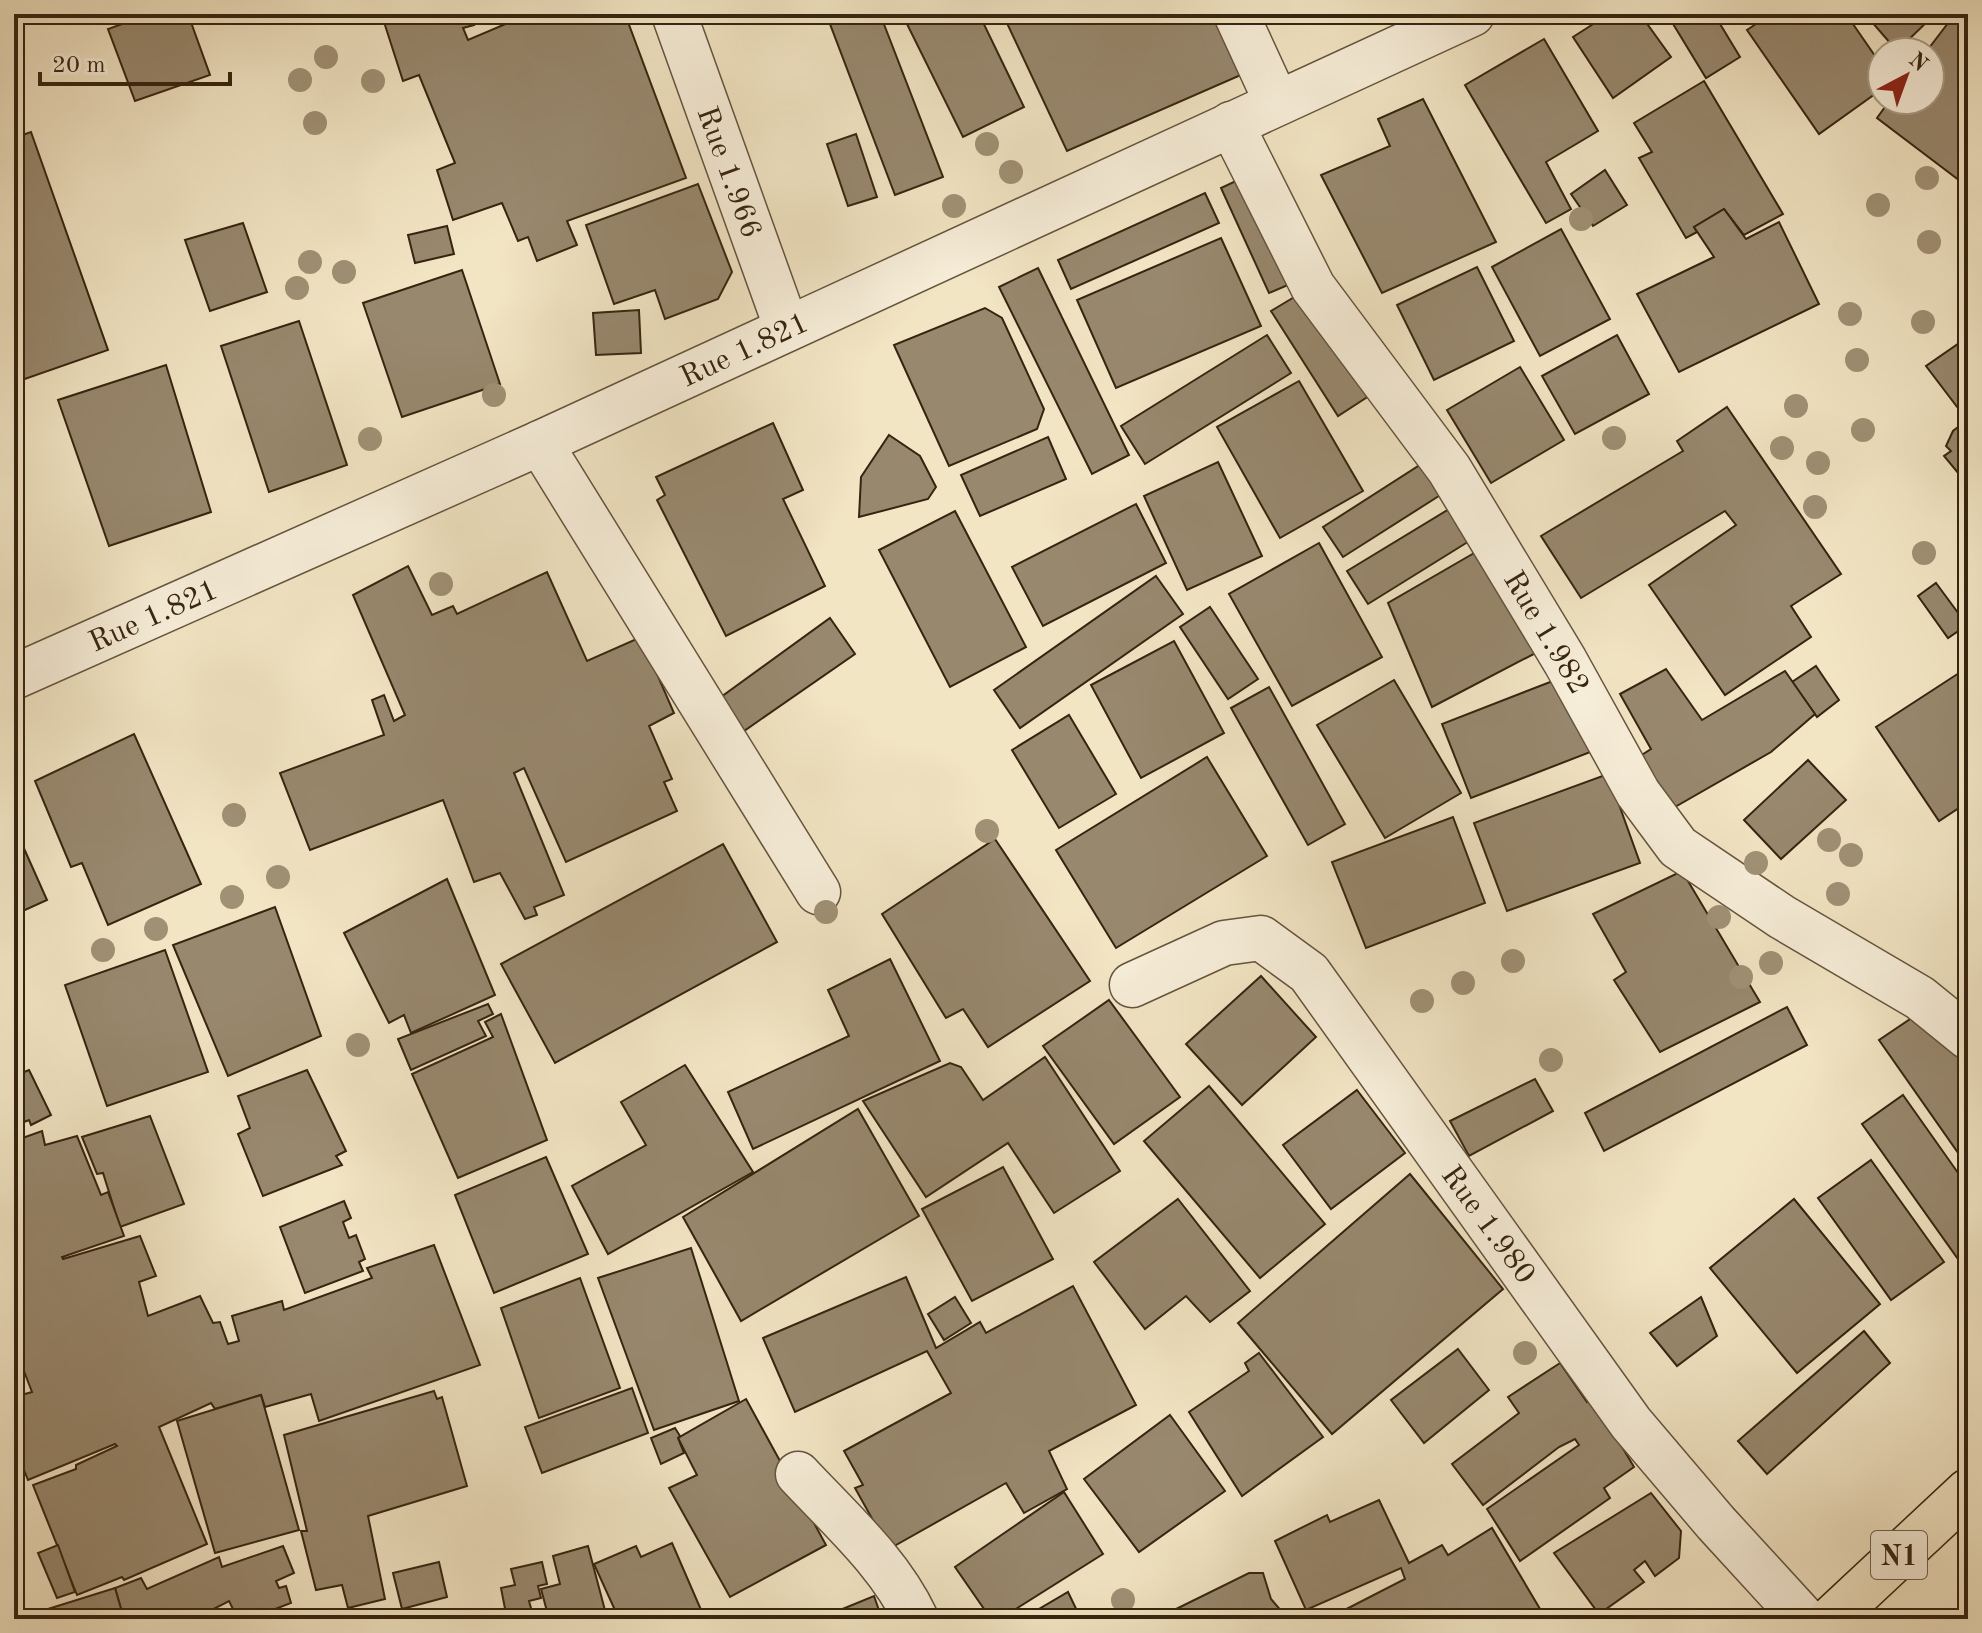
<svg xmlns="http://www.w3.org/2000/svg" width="1982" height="1633" font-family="'Old Standard TT',serif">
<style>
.building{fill:#98886e;stroke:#362410;stroke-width:2}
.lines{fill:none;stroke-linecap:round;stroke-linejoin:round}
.street-casing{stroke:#65543d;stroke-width:47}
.highway-casing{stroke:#362410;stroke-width:47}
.street{stroke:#f7eed9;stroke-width:44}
.highway{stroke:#f2e5c4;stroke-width:44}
.tree{fill:#a09175}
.labels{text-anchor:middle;stroke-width:7;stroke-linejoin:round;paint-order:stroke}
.shield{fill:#f7eed9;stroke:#70614c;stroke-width:2}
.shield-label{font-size:28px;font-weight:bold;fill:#362410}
.street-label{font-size:30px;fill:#362410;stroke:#f7eed9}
</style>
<rect width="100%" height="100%" fill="#f2e5c4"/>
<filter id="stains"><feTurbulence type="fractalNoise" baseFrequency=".0025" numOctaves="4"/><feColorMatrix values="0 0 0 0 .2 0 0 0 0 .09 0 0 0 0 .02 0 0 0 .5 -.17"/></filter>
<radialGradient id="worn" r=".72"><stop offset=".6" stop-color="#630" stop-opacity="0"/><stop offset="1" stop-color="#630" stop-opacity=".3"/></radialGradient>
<g class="building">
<polygon points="150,14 188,14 210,75 135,101 108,29"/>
<polygon points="398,14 470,14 474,25 463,28 468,40 529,14 625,14 686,178 567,221 577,245 537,261 528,237 518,241 502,203 453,220 437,170 455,163 419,75 403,81 383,19"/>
<polygon points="858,14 880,14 943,177 895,195 830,24"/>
<polygon points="902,14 979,14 1024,107 963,137"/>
<polygon points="1016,14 1223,14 1250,71 1067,151 1005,19"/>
<polygon points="1609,14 1640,14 1671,57 1613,98 1573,37"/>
<polygon points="1667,14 1714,14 1740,57 1706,78"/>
<polygon points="1771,14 1846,14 1882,66 1882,89 1819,134 1747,30"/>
<polygon points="1865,14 1935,14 1897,51"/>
<polygon points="1955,14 1964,14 1968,17 1968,187 1877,118 1890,100 1930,100 1930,52 1926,52"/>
<polygon points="1544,39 1598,131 1546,162 1571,209 1546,223 1465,85"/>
<polygon points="1704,81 1783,214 1744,235 1724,209 1694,227 1697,232 1686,238 1639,158 1652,152 1634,123"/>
<polygon points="1423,99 1496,242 1382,293 1321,175 1390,146 1378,119"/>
<polygon points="31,132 108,350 19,381 14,367 14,138"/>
<polygon points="856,134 877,197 848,206 827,144"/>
<polygon points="1605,170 1627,205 1593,226 1571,194"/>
<polygon points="1240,179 1288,285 1269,293 1221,188"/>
<polygon points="698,184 732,272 718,299 665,319 655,290 614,304 586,225"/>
<polygon points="1205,193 1219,223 1071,289 1058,260"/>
<polygon points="1724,209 1746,239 1779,222 1819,304 1679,372 1637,294 1714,257 1694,227"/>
<polygon points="243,223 267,292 210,311 185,240"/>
<polygon points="447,226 454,254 415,263 408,235"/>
<polygon points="1561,229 1610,319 1540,356 1492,267"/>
<polygon points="1221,238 1261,326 1116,388 1077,300"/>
<polygon points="1477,267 1514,341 1434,380 1397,305"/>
<polygon points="1038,268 1129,455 1092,474 999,287"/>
<polygon points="462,270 500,384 402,417 363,303"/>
<polygon points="1306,290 1372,394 1338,416 1271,311"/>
<polygon points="985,308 1002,318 1044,409 1037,429 949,466 894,345"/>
<polygon points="639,310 641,353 596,355 593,313"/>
<polygon points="299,321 347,465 269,492 221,346"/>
<polygon points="1267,335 1291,373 1145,464 1121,426"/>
<polygon points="1617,335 1649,394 1575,434 1542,376"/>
<polygon points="1968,337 1968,485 1944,456 1951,451 1946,446 1953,431 1967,420 1926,366"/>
<polygon points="166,365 211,512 109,546 58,400"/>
<polygon points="1520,367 1564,440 1491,483 1447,410"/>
<polygon points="1299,381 1363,491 1280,538 1217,427"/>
<polygon points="1727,407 1841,574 1791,606 1811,637 1725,695 1649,585 1736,525 1725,511 1581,598 1541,536 1683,451 1677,441"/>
<polygon points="773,423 803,490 783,499 825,586 726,636 657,500 665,495 656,477"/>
<polygon points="889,435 920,456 936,487 928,499 859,517 861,477"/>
<polygon points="1048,437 1066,479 980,516 961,475"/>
<polygon points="1218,462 1262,556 1187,590 1144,496"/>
<polygon points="1423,463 1442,494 1343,557 1323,527"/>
<polygon points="1459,503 1479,535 1368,604 1347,571"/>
<polygon points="1136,504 1166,563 1043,626 1012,567"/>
<polygon points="955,511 1026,647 950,687 879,550"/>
<polygon points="1319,543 1382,657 1292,706 1229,594"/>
<polygon points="1488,545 1549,646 1432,707 1388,603"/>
<polygon points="408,566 432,615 453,606 457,614 547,572 587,661 641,637 674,713 649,726 672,779 664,782 677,811 566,862 524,768 514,773 564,895 534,907 537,915 525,919 500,873 474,882 443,800 310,850 280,773 384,735 372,700 384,695 394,721 405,715 353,595"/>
<polygon points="1156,576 1183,614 1020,728 994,690"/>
<polygon points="1936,583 1967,625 1948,638 1918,596"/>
<polygon points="1210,607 1258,679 1228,699 1180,627"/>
<polygon points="830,618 855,654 744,731 721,697"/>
<polygon points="1174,641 1224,733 1141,778 1091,685"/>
<polygon points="1816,666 1839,700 1817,717 1792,682"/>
<polygon points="1666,669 1702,720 1785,671 1815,714 1771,752 1668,811 1637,758 1651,749 1620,694"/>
<polygon points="1959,673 1968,686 1968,802 1939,821 1876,727"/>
<polygon points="1563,677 1593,751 1471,798 1442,724"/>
<polygon points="1394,680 1461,793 1385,838 1317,725"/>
<polygon points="1269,687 1345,824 1308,845 1231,708"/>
<polygon points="1069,715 1116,794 1059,828 1012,750"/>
<polygon points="134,734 201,884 108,925 82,863 71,867 35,781"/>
<polygon points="1207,757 1267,856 1116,948 1056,850"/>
<polygon points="1808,760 1846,800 1781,859 1744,820"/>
<polygon points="1608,774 1640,863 1507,911 1474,823"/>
<polygon points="1453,817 1485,903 1366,948 1332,862"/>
<polygon points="14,826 47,900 14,915"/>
<polygon points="995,839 1090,981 988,1047 963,1009 946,1018 882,914"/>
<polygon points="723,844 777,942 555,1063 501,964"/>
<polygon points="1682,871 1760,1002 1660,1052 1614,980 1626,972 1593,914"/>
<polygon points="447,879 495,995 411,1033 404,1015 389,1023 344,933"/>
<polygon points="275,907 321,1036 228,1076 173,945"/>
<polygon points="165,950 208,1072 107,1106 65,985"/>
<polygon points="890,959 940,1061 753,1149 728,1092 849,1036 828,990"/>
<polygon points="1261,976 1316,1037 1242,1105 1186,1044"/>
<polygon points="1109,1000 1180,1097 1114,1144 1043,1046"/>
<polygon points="488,1004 493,1014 478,1021 486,1036 411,1070 398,1039"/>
<polygon points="1787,1007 1807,1045 1604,1151 1585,1113"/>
<polygon points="1928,1007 1968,1064 1968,1167 1879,1040"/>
<polygon points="501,1014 547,1140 458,1178 412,1074 493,1037 485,1022"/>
<polygon points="1045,1057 1120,1171 1054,1213 1008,1143 926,1197 863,1101 950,1063 961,1067 983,1100"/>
<polygon points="685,1065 753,1172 608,1254 572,1186 646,1145 621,1102"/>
<polygon points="29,1070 51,1115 31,1125 29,1120 14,1126 14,1076"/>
<polygon points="307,1070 346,1151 336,1156 342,1165 263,1196 238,1134 250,1128 238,1096"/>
<polygon points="1535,1079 1553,1111 1469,1156 1450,1121"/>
<polygon points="1209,1086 1325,1224 1260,1278 1144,1141"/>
<polygon points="1357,1090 1405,1153 1331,1209 1283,1145"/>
<polygon points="1903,1095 1968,1187 1968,1252 1958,1259 1862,1124"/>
<polygon points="858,1109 919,1216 741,1321 683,1217"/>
<polygon points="150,1116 184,1204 120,1227 103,1173 97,1174 82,1137"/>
<polygon points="42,1131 45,1145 77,1136 101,1195 108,1192 124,1236 62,1257 63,1259 140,1236 156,1276 139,1282 148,1316 200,1296 213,1323 220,1322 228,1344 239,1341 232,1316 282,1301 284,1310 372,1278 367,1268 434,1245 480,1365 319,1421 311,1394 265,1407 261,1395 215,1409 211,1403 159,1427 207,1544 124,1580 122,1577 77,1595 33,1485 76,1469 76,1465 117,1446 115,1444 28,1480 14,1445 14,1397 32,1392 22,1366 14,1369 14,1331 24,1327 14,1297 14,1141"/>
<polygon points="546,1157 588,1254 494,1293 455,1195"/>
<polygon points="1871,1160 1944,1262 1891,1300 1818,1198"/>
<polygon points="1003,1167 1053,1259 972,1301 922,1209"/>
<polygon points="1410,1174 1503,1289 1332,1434 1238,1323"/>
<polygon points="1178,1199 1250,1291 1210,1322 1186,1296 1145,1329 1094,1262"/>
<polygon points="1794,1199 1880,1304 1797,1373 1710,1268"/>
<polygon points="344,1201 351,1218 343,1222 349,1238 356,1235 365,1259 359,1262 363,1271 305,1293 280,1227"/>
<polygon points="691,1248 739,1401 654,1430 598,1278"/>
<polygon points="906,1277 936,1348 980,1322 986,1333 1073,1286 1136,1405 1049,1451 1067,1489 1024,1513 1006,1483 889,1549 855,1488 863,1485 844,1451 951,1393 927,1351 795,1412 763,1338"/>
<polygon points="580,1278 620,1388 539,1418 501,1308"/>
<polygon points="955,1297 971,1323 944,1340 928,1314"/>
<polygon points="1701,1297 1717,1336 1677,1366 1650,1333"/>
<polygon points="1864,1331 1890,1363 1767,1474 1738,1441"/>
<polygon points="1458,1349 1489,1390 1424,1443 1391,1400"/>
<polygon points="1259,1353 1323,1437 1242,1496 1189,1412 1249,1371 1245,1363"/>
<polygon points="1560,1363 1587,1402 1593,1398 1634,1467 1604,1488 1610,1498 1520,1561 1487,1509 1579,1445 1575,1439 1559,1447 1483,1505 1452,1464 1519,1413 1508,1397"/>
<polygon points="632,1388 648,1433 542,1473 525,1427"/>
<polygon points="434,1391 437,1399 442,1397 467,1486 368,1516 385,1599 348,1608 342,1585 316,1590 301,1531 307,1531 284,1435"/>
<polygon points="261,1395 299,1530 215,1553 177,1421"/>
<polygon points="746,1399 826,1545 730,1597 669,1488 697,1475 678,1438"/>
<polygon points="1170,1415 1225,1491 1139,1552 1084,1479"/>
<polygon points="675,1428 680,1436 678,1438 684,1453 661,1464 651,1438"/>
<polygon points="1064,1492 1103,1554 1000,1619 991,1619 955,1567"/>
<polygon points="1651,1493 1681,1531 1679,1558 1655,1576 1645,1561 1634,1570 1644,1582 1599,1614 1554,1553"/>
<polygon points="1379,1500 1409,1563 1442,1545 1448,1555 1492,1528 1546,1619 1327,1619 1405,1579 1401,1568 1306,1610 1275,1541 1327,1515 1330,1522"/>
<polygon points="672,1543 705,1619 619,1619 594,1564 636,1546 641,1557"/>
<polygon points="58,1545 75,1592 57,1598 38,1553"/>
<polygon points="283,1546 294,1573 276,1581 279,1588 286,1586 291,1603 249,1619 238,1619 229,1601 194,1619 124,1619 115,1588 141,1578 147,1589 219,1557 222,1567"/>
<polygon points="588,1546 607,1618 549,1619 541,1589 560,1584 553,1556"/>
<polygon points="439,1562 447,1597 402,1609 393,1573"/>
<polygon points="542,1562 547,1584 538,1586 541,1598 529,1601 534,1619 507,1619 501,1588 515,1585 511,1569"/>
<polygon points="1249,1573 1263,1573 1271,1599 1288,1619 1176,1619 1172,1611"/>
<polygon points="115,1588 124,1619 16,1619"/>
<polygon points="1068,1592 1081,1619 1022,1619"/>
<polygon points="874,1596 882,1619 818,1619"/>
</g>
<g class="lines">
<defs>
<g id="street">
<polyline points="674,14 787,329"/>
<polyline points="1236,14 1277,103"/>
<polyline points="1231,124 1313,287 1449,469 1565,661 1638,793 1678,847 1782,917 1920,998 1968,1037"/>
<polyline points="540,443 818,892"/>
<polyline points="14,677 540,443 1472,14"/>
<polyline points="1132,985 1224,943 1261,938 1309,973 1631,1423 1716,1523 1804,1619"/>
<path d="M798 1474C840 1519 890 1563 916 1619"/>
</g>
<polyline id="highway" points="1831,1619 1968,1491"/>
</defs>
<use href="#street" class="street-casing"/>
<use href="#highway" class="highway-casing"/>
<use href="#street" class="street"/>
<use href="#highway" class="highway"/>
</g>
<g class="tree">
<circle cx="326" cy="57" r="12"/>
<circle cx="300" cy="80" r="12"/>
<circle cx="373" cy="81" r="12"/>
<circle cx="315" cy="123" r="12"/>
<circle cx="987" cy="144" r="12"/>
<circle cx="1011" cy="172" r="12"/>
<circle cx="1927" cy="178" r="12"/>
<circle cx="1878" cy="205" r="12"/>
<circle cx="954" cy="206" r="12"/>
<circle cx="1581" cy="219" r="12"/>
<circle cx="1929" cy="242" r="12"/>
<circle cx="310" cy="262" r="12"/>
<circle cx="344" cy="272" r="12"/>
<circle cx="297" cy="288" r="12"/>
<circle cx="1850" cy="314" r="12"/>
<circle cx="1923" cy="322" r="12"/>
<circle cx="1857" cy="360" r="12"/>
<circle cx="494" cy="395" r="12"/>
<circle cx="1796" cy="406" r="12"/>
<circle cx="1863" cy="430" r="12"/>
<circle cx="1614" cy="438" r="12"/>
<circle cx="370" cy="439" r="12"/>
<circle cx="1782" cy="448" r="12"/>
<circle cx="1818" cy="463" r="12"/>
<circle cx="1815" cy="507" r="12"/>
<circle cx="1924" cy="553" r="12"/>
<circle cx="441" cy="584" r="12"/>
<circle cx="234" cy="815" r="12"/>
<circle cx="987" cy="831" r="12"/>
<circle cx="1829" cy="840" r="12"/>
<circle cx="1851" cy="855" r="12"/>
<circle cx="1756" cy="863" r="12"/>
<circle cx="278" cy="877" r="12"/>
<circle cx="1838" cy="894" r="12"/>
<circle cx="232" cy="897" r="12"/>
<circle cx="826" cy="912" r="12"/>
<circle cx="1719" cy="917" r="12"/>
<circle cx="156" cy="929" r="12"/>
<circle cx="103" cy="950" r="12"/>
<circle cx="1513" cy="961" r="12"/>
<circle cx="1771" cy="963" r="12"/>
<circle cx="1741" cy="977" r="12"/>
<circle cx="1463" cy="983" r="12"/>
<circle cx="1422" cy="1001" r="12"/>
<circle cx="358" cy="1045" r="12"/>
<circle cx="1551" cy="1060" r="12"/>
<circle cx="1525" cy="1353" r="12"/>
<circle cx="1123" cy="1600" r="12"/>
</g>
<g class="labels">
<rect class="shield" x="1871" y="1531" width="56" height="48" rx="6"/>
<g class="shield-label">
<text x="1899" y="1565">N1</text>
</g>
<g class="street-label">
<text transform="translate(730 172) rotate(70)" y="10">Rue 1.966</text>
<text transform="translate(744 349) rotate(-25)" y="10">Rue 1.821</text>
<text transform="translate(153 615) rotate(-24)" y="10">Rue 1.821</text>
<text transform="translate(1547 632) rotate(59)" y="10">Rue 1.982</text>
<text transform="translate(1489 1224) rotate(54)" y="10">Rue 1.980</text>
</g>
</g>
<rect width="1982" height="1633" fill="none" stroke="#f2e5c4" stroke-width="48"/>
<rect x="16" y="16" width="1950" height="1601" fill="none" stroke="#362410" stroke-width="4"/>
<rect x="24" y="24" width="1934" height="1585" fill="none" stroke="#362410" stroke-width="2"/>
<g transform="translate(1906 76) rotate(41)"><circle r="38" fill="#f7eed9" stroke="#aa9d89" stroke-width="2"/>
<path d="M0-6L14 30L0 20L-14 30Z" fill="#8f2418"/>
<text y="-12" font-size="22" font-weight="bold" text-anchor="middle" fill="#362410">N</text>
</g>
<path d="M40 72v12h190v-12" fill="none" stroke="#362410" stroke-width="4"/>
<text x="52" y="72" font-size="24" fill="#362410" stroke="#f7eed9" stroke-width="6" paint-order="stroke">20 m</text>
<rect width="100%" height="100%" filter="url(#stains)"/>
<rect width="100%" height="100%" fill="url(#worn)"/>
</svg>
